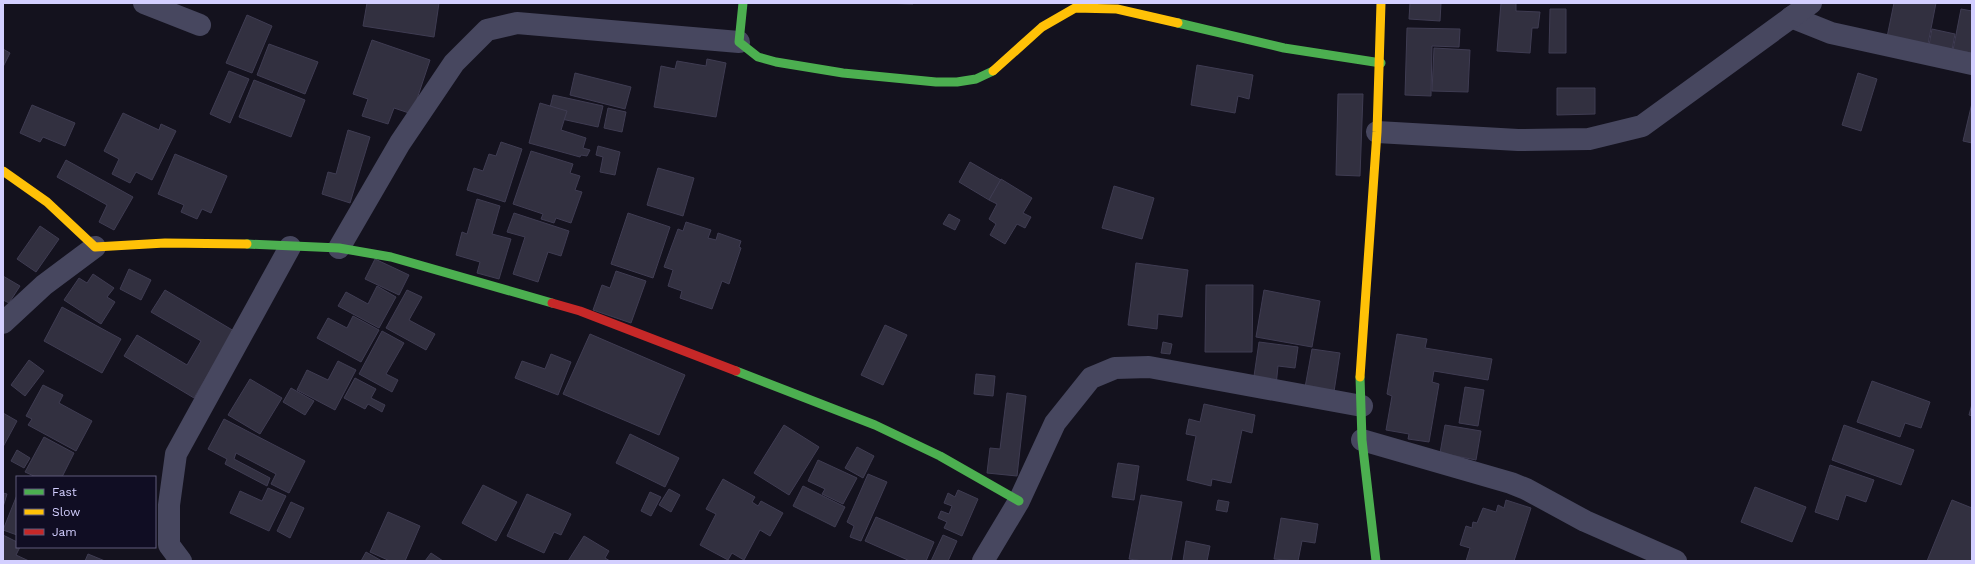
<svg xmlns="http://www.w3.org/2000/svg" width="1975" height="564" font-family="'Work Sans',sans-serif">
<style>
.building{fill:#323040;stroke:#3f3c52}
.lines{fill:none;stroke-linecap:round;stroke-linejoin:round}
.street{stroke:#47475f;stroke-width:22}
.fast{stroke:#4caf50;stroke-width:9}
.slow{stroke:#ffc107;stroke-width:9}
.jam{stroke:#c62828;stroke-width:9}
</style>
<rect width="100%" height="100%" fill="#14121e"/>
<g class="building">
<polygon points="367,3 439,3 434,37 363,26"/>
<polygon points="880,3 913,3 913,4"/>
<polygon points="1410,3 1441,3 1440,21 1409,19"/>
<polygon points="1501,3 1516,3 1516,11 1540,12 1538,28 1532,28 1530,53 1497,51"/>
<polygon points="1894,3 1936,3 1928,44 1887,37"/>
<polygon points="1550,9 1566,9 1566,53 1549,53"/>
<polygon points="1961,9 1972,11 1972,53 1953,50"/>
<polygon points="247,15 272,26 252,73 226,63"/>
<polygon points="1407,28 1460,29 1459,47 1432,46 1431,96 1405,95"/>
<polygon points="1932,29 1955,34 1952,50 1929,45"/>
<polygon points="372,40 430,60 412,114 394,108 388,124 362,116 368,99 353,94"/>
<polygon points="269,44 318,62 305,94 257,75"/>
<polygon points="1434,48 1470,50 1468,92 1432,91"/>
<polygon points="3,49 10,53 3,67"/>
<polygon points="707,59 726,63 716,117 654,107 661,66 675,69 677,61 706,66"/>
<polygon points="1197,65 1253,75 1249,99 1238,96 1235,113 1191,105"/>
<polygon points="229,71 249,79 230,123 210,114"/>
<polygon points="575,73 631,87 625,109 570,95"/>
<polygon points="1858,73 1877,79 1861,131 1842,125"/>
<polygon points="254,80 305,100 291,137 239,117"/>
<polygon points="1557,88 1595,88 1595,114 1557,115"/>
<polygon points="1338,94 1363,94 1360,176 1336,175"/>
<polygon points="553,95 603,106 598,127 548,116"/>
<polygon points="540,103 567,111 561,130 586,138 583,148 590,150 587,156 581,155 580,157 529,143"/>
<polygon points="1972,103 1972,143 1963,141"/>
<polygon points="32,105 75,123 65,146 43,137 40,142 20,133"/>
<polygon points="608,108 626,112 622,132 604,128"/>
<polygon points="123,113 159,130 161,124 176,131 152,180 136,172 130,183 112,174 119,159 104,151"/>
<polygon points="348,130 370,137 350,203 322,194 328,172 336,174"/>
<polygon points="501,142 522,149 505,202 467,190 474,168 483,171 489,154 496,156"/>
<polygon points="598,146 620,152 615,175 600,172 603,157 596,155"/>
<polygon points="531,151 573,164 570,173 580,176 575,190 582,192 571,223 556,218 554,223 541,219 543,214 513,204"/>
<polygon points="175,154 227,176 211,213 202,209 197,219 181,212 184,205 158,194"/>
<polygon points="66,160 133,197 114,230 99,222 107,205 57,177"/>
<polygon points="970,162 1001,180 989,200 959,182"/>
<polygon points="658,168 694,178 683,216 647,205"/>
<polygon points="1001,179 1032,198 1023,213 1031,217 1025,228 1017,224 1005,244 990,235 996,224 989,219 997,204 989,200"/>
<polygon points="1114,186 1154,198 1142,239 1102,228"/>
<polygon points="477,199 500,206 492,234 511,239 499,279 477,273 480,262 456,255 462,232 467,234"/>
<polygon points="514,213 569,231 561,256 548,252 538,282 513,274 525,237 507,232"/>
<polygon points="628,213 670,227 653,278 611,264"/>
<polygon points="949,214 960,220 955,230 943,224"/>
<polygon points="686,222 711,230 708,238 716,240 718,233 741,241 739,247 741,248 729,284 722,281 712,309 680,298 682,291 668,286 673,270 664,267 678,229 683,231"/>
<polygon points="40,226 59,239 36,272 17,259"/>
<polygon points="375,259 409,275 399,295 365,279"/>
<polygon points="1136,263 1188,270 1182,317 1158,314 1157,329 1128,325"/>
<polygon points="129,269 151,280 141,300 120,289"/>
<polygon points="616,271 646,281 631,323 593,310 602,285 610,288"/>
<polygon points="93,274 114,288 107,297 115,302 101,324 64,300 79,278 87,283"/>
<polygon points="3,276 20,286 9,303 3,300"/>
<polygon points="1206,285 1253,285 1252,352 1205,352"/>
<polygon points="377,286 396,297 379,328 338,306 346,292 368,304"/>
<polygon points="165,290 234,331 194,398 124,356 137,335 187,365 201,341 151,312"/>
<polygon points="407,290 422,297 409,320 435,334 426,350 386,328"/>
<polygon points="1264,290 1320,301 1312,347 1256,337"/>
<polygon points="62,307 121,339 102,373 44,341"/>
<polygon points="353,316 379,330 361,362 317,338 328,318 347,328"/>
<polygon points="885,325 907,335 883,385 861,375"/>
<polygon points="382,331 404,343 386,374 398,380 392,392 359,374"/>
<polygon points="590,334 685,375 659,435 563,394"/>
<polygon points="1397,334 1427,339 1425,348 1492,359 1488,380 1434,371 1432,382 1439,384 1429,442 1408,439 1409,434 1386,430 1392,396 1387,394"/>
<polygon points="1163,342 1172,344 1170,354 1161,353"/>
<polygon points="1259,342 1298,347 1295,368 1278,366 1276,386 1253,383"/>
<polygon points="1312,349 1340,353 1333,398 1304,393"/>
<polygon points="551,354 571,362 558,395 515,378 522,361 545,369"/>
<polygon points="29,360 44,371 25,396 11,385"/>
<polygon points="338,361 356,370 335,410 297,390 307,370 328,380"/>
<polygon points="976,374 995,376 993,396 974,394"/>
<polygon points="355,378 376,389 371,398 385,405 382,412 368,404 365,409 344,398"/>
<polygon points="250,379 282,398 260,434 228,415"/>
<polygon points="1872,381 1930,402 1921,428 1905,423 1900,437 1857,422"/>
<polygon points="43,385 63,395 59,403 92,421 76,451 28,425 32,419 26,416"/>
<polygon points="1465,387 1484,390 1478,426 1459,423"/>
<polygon points="291,388 314,401 305,415 283,402"/>
<polygon points="1007,393 1026,396 1017,476 987,473 990,448 1000,449"/>
<polygon points="1204,404 1255,415 1252,433 1242,430 1231,483 1212,479 1211,486 1187,480 1196,436 1186,434 1189,419 1200,422"/>
<polygon points="1972,404 1972,416 1969,415"/>
<polygon points="3,413 17,421 3,447"/>
<polygon points="224,419 305,461 289,493 271,484 276,474 236,453 234,459 270,478 267,486 225,464 227,459 208,449"/>
<polygon points="784,425 819,447 789,495 754,473"/>
<polygon points="1445,425 1481,431 1476,460 1440,453"/>
<polygon points="1844,425 1914,450 1901,485 1832,460"/>
<polygon points="630,434 679,458 665,487 616,463"/>
<polygon points="44,437 74,453 62,477 36,477 25,472"/>
<polygon points="857,447 874,456 863,478 845,468"/>
<polygon points="17,450 30,458 24,468 11,461"/>
<polygon points="818,460 857,478 843,504 822,494 825,489 808,481"/>
<polygon points="1118,463 1139,466 1134,500 1112,497"/>
<polygon points="1830,465 1874,480 1866,502 1846,495 1838,520 1815,512"/>
<polygon points="868,474 887,482 861,541 850,537 854,526 847,522"/>
<polygon points="723,479 755,497 752,502 758,506 761,501 783,513 770,536 760,530 744,560 732,553 728,560 700,545 716,514 706,509"/>
<polygon points="483,485 517,502 496,541 462,523"/>
<polygon points="803,486 845,507 835,527 793,506"/>
<polygon points="1755,487 1806,507 1792,542 1741,522"/>
<polygon points="268,488 286,496 269,531 230,513 240,491 262,501"/>
<polygon points="669,489 680,495 671,512 659,505"/>
<polygon points="958,490 978,499 962,536 944,528 947,522 938,518 941,511 949,514 952,506 944,503 948,493 955,497"/>
<polygon points="650,492 661,497 651,516 641,511"/>
<polygon points="3,493 7,494 3,507"/>
<polygon points="527,494 571,514 561,535 554,532 544,553 507,536"/>
<polygon points="17,495 17,535 3,530"/>
<polygon points="1141,495 1182,502 1171,561 1143,561 1129,559"/>
<polygon points="1218,500 1229,502 1227,512 1216,510"/>
<polygon points="1506,500 1531,508 1514,561 1466,561 1470,548 1460,545 1466,526 1472,528 1473,522 1477,523 1483,508 1496,512 1498,505 1504,508"/>
<polygon points="1952,500 1972,508 1972,561 1927,561"/>
<polygon points="291,502 304,508 290,538 277,531"/>
<polygon points="388,512 420,526 405,561 390,561 370,552"/>
<polygon points="876,517 934,542 926,561 910,561 865,541"/>
<polygon points="1281,518 1318,524 1315,543 1302,541 1298,561 1274,559"/>
<polygon points="3,535 17,542 17,547 20,547 16,555 29,561 3,561"/>
<polygon points="943,535 957,541 948,561 931,561"/>
<polygon points="584,536 609,551 605,558 610,561 568,561"/>
<polygon points="1186,541 1210,546 1207,561 1183,561"/>
<polygon points="366,552 382,561 361,561"/>
<polygon points="431,553 443,561 425,561"/>
<polygon points="88,554 105,561 85,561"/>
</g>
<g class="lines">
<g class="street">
<polyline points="144,3 200,25"/>
<polyline points="1791,17 1831,33 1972,64"/>
<polyline points="1377,132 1518,140 1589,139 1642,126 1811,3"/>
<polyline points="339,248 400,143 454,63 487,30 517,23 739,42"/>
<polyline points="3,323 44,285 95,247"/>
<polyline points="1362,440 1511,483 1526,489 1585,521 1676,561"/>
<polyline points="181,561 169,545 169,505 176,454 290,247"/>
<polyline points="983,561 1019,501 1055,423 1091,378 1115,368 1149,367 1362,406"/>
</g>
<g class="fast">
<polyline points="743,3 739,42 758,57 776,62 843,73 936,82 957,82 976,79 993,71"/>
<polyline points="1178,23 1284,48 1381,63"/>
<polyline points="247,244 339,248 391,257 552,303"/>
<polyline points="736,371 875,425 940,456 1019,501"/>
<polyline points="1360,377 1362,440 1376,561"/>
</g>
<g class="slow">
<polyline points="993,71 1042,27 1075,8 1117,9 1178,23"/>
<polyline points="3,171 47,202 95,247 165,243 247,244"/>
<polyline points="1360,377 1377,132 1381,3"/>
</g>
<polyline class="jam" points="552,303 580,311 736,371"/>
</g>
<rect width="1975" height="564" fill="none" stroke="#d3cfff" stroke-width="8"/>
<rect x="16" y="476" width="140" height="72" fill="#100d23" stroke="#5e5b7b"/>
<rect x="24" y="489" width="20" height="6" fill="#4caf50" stroke="#5e5b7b"/>
<text x="52" y="496" font-size="12" fill="#d3cfff">Fast</text>
<rect x="24" y="509" width="20" height="6" fill="#ffc107" stroke="#5e5b7b"/>
<text x="52" y="516" font-size="12" fill="#d3cfff">Slow</text>
<rect x="24" y="529" width="20" height="6" fill="#c62828" stroke="#5e5b7b"/>
<text x="52" y="536" font-size="12" fill="#d3cfff">Jam</text>
</svg>
